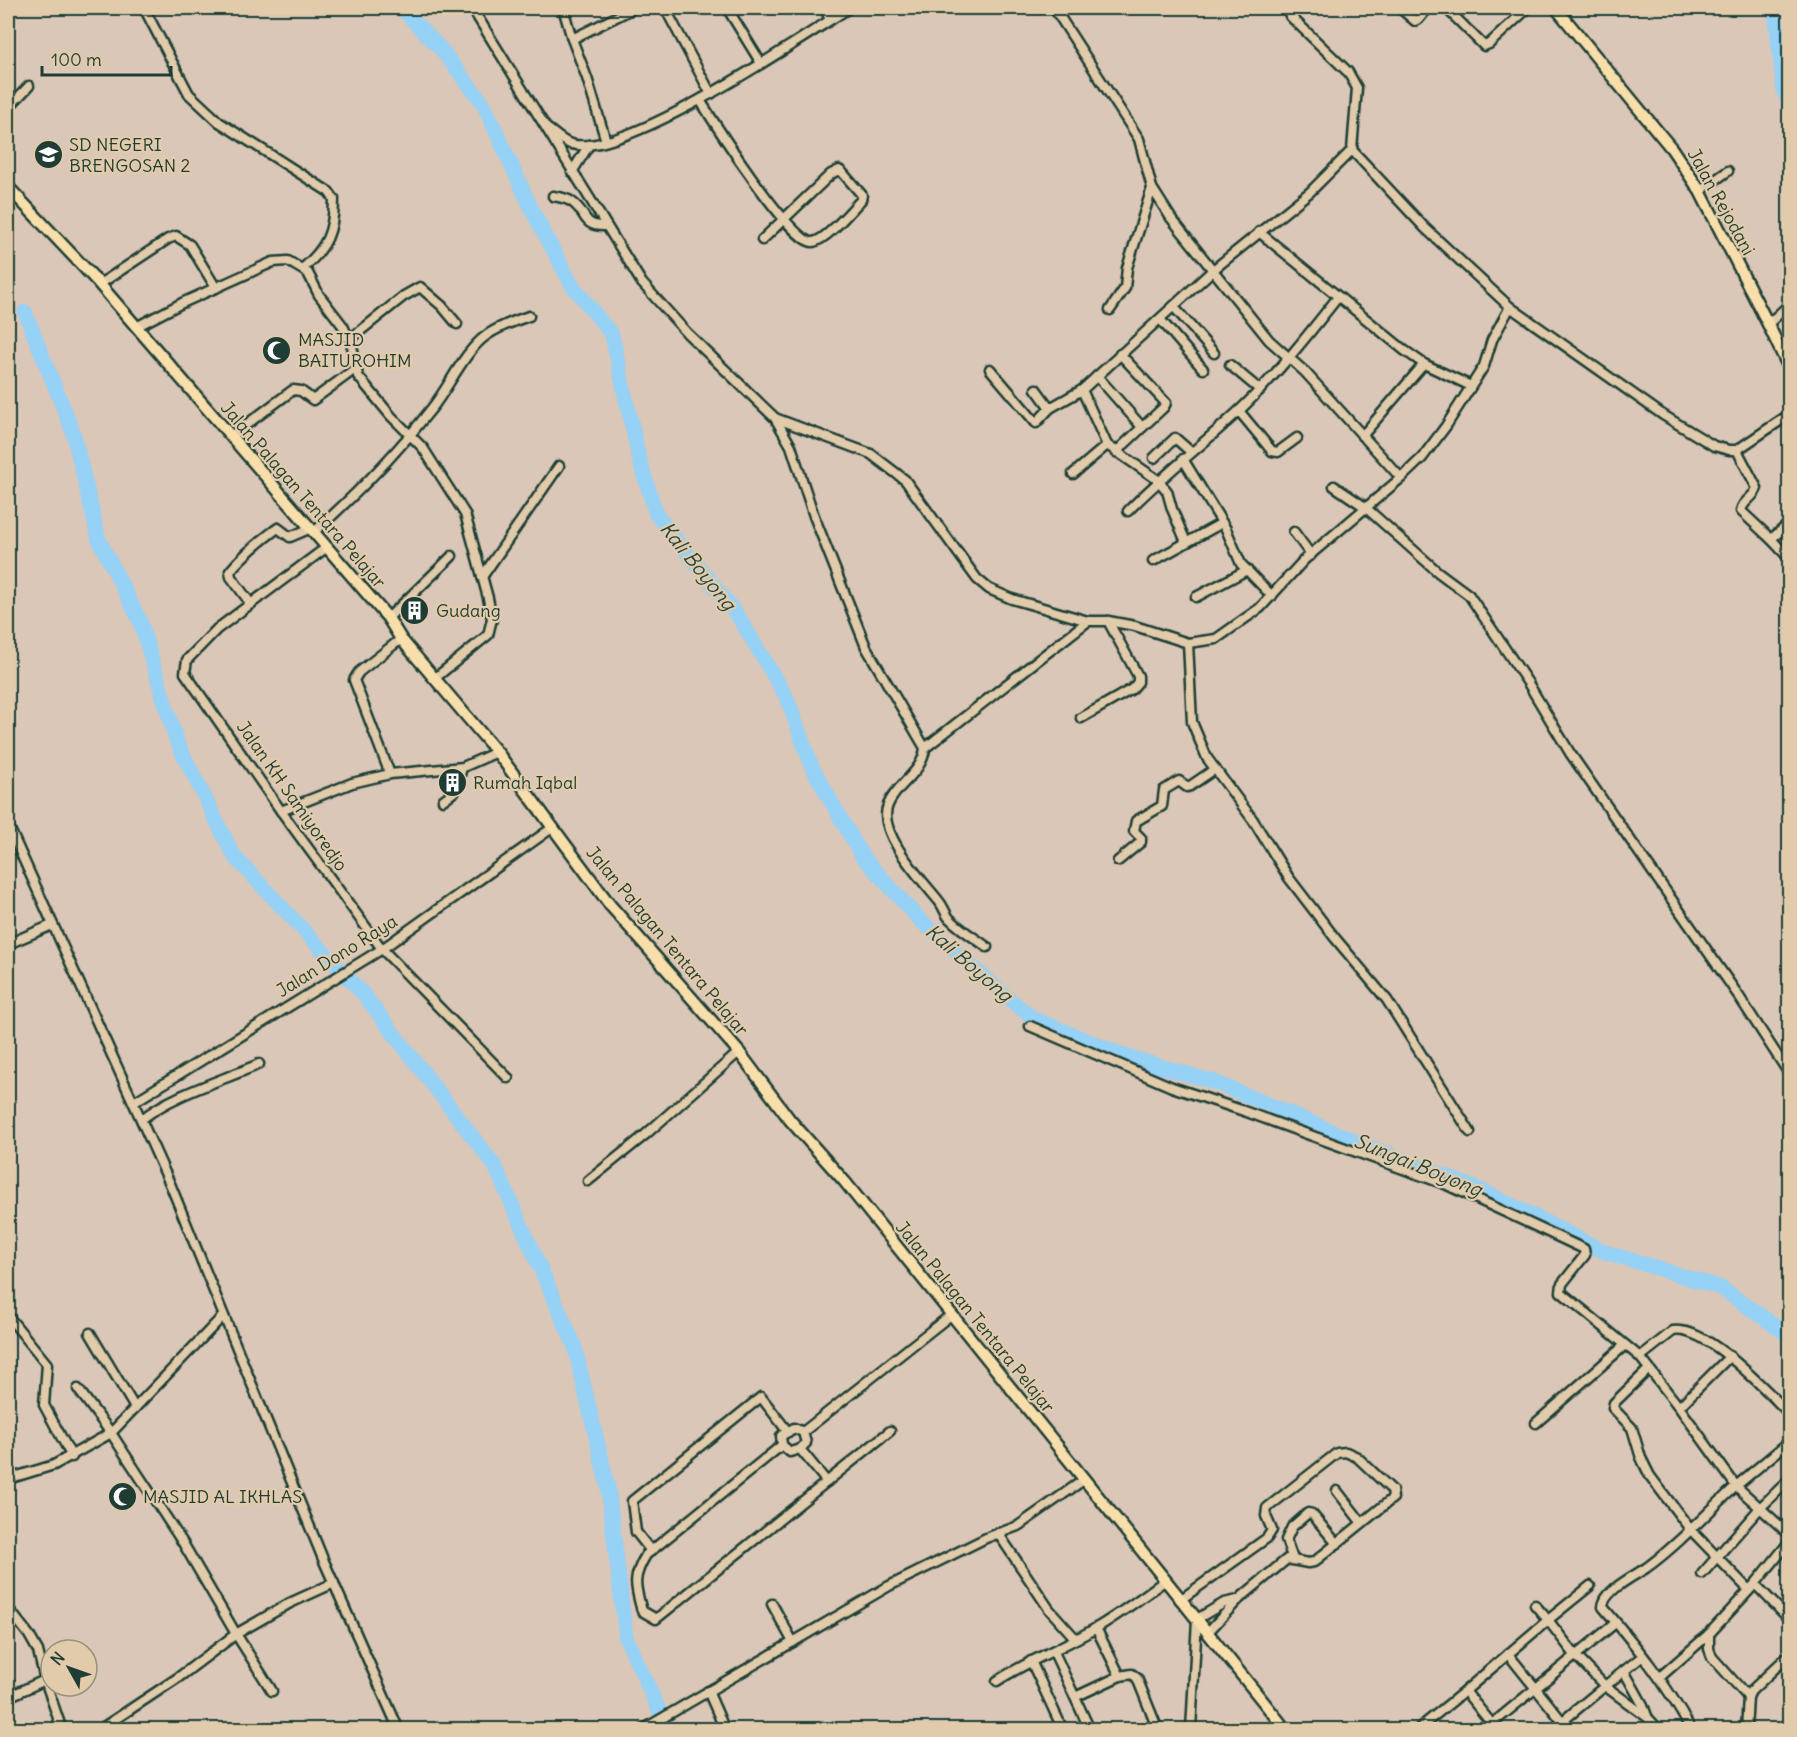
<svg xmlns="http://www.w3.org/2000/svg" width="1797" height="1737" font-family="Delius,sans-serif">
<style>
.lines{fill:none;stroke-linecap:round;stroke-linejoin:round}
.river{stroke:#96d1f6;stroke-width:15}
.minor-casing{stroke:#1f3d34;stroke-width:13}
.major-casing{stroke:#1f3d34;stroke-width:15}
.minor{stroke:#e1cbab;stroke-width:8}
.major{stroke:#f8deab;stroke-width:10}
.labels{text-anchor:middle;stroke-width:4.5;stroke-linejoin:round;paint-order:stroke}
.poi-label{font-size:18px;fill:#1f3d34;stroke:#e1cbab;text-anchor:start}
.street-label{font-size:18px;fill:#1f3d34;stroke:#e1cbab}
.water-label{font-size:20px;font-style:italic;fill:#25443e;stroke:#e1cbab}
</style>
<rect width="100%" height="100%" fill="#dac7b7"/>
<filter id="ink" filterUnits="userSpaceOnUse"><feTurbulence type="fractalNoise" baseFrequency=".0167" numOctaves="2"/><feDisplacementMap in="SourceGraphic" scale="12" xChannelSelector="R" yChannelSelector="G"/><feConvolveMatrix kernelMatrix="1 2 1 2 8 2 1 2 1" color-interpolation-filters="sRGB"/></filter>
<g filter="url(#ink)">
<g class="lines">
<g class="river">
<polyline points="401,8 440,48 483,103 534,214 572,285 612,335 639,458 656,514 738,616 787,698 812,767 862,856 918,918 1003,994 1034,1019 1125,1056 1214,1082 1355,1141 1485,1192 1605,1252 1721,1288 1790,1336"/>
<polyline points="1777,8 1775,11 1784,91 1790,105"/>
<polyline points="25,312 73,432 99,540 140,621 177,742 234,856 365,996 495,1166 574,1344 608,1487 626,1638 668,1730"/>
</g>
<defs>
<g id="minor">
<path d="M144 8 189 94 219 122 329 192 334 199C334 231 327 248 302 269"/>
<path d="M472 8 642 283 687 333 775 418 791 446 814 516 866 647 925 748C923 773 897 783 888 805 876 832 922 880 938 900 943 905 945 914 950 919 961 930 975 938 987 947"/>
<polyline points="563,8 572,39"/>
<polyline points="665,8 711,94"/>
<polyline points="727,8 761,63"/>
<polyline points="824,8 830,19"/>
<polyline points="1054,8 1139,139 1152,188 1171,218 1269,340 1305,372 1401,478"/>
<polyline points="1400,8 1415,21 1419,19 1428,8"/>
<polyline points="1446,8 1484,46 1489,44 1528,8"/>
<path d="M700 100C713 121 792 245 813 242 827 240 851 210 861 200L862 195 842 172 839 170 831 174 762 240"/>
<polyline points="8,108 29,86"/>
<path d="M548 129C554 133 563 142 571 144 624 159 800 39 849 8"/>
<polyline points="606,141 587,78 572,39 634,8"/>
<polyline points="1352,150 1425,228 1510,307"/>
<polyline points="572,172 589,145"/>
<polyline points="1700,191 1728,171"/>
<path d="M553 196C559 197 567 198 572 202 588 213 581 227 606 226"/>
<polyline points="1259,232 1404,350 1424,364 1471,386"/>
<polyline points="100,284 168,239 176,236 190,245 216,288"/>
<polyline points="1174,307 1214,353"/>
<polyline points="1110,310 1125,288 1127,268 1152,188"/>
<polyline points="1160,319 1203,369"/>
<polyline points="1768,324 1790,304"/>
<polyline points="136,327 182,303 273,262 288,261 308,273 319,295 343,326 352,346 358,376 391,416 423,448 465,514 488,598 492,619 488,635 434,679"/>
<polyline points="349,340 404,296 420,287 442,306 457,324"/>
<polyline points="1230,365 1260,390"/>
<polyline points="990,369 1036,423 1050,408 1082,390 1213,270 1310,192 1352,150 1357,88 1348,72 1290,16 1288,8"/>
<polyline points="1097,376 1142,427"/>
<polyline points="1036,389 1050,408"/>
<polyline points="1082,390 1107,445 1158,480 1167,491 1172,509 1186,542"/>
<polyline points="1239,411 1272,451 1278,452 1297,438"/>
<polyline points="775,418 871,454 905,480 977,579 989,589 1012,599 1088,621 1108,621 1135,626 1188,643 1216,639 1260,608 1304,560 1401,478 1422,458 1446,426 1484,366 1492,340 1510,307 1663,415 1714,446 1729,450 1737,450 1790,414"/>
<polyline points="231,436 293,390 301,391 313,400 355,369"/>
<polyline points="1362,436 1424,364"/>
<path d="M1737 450 1757 488C1754 498 1742 501 1741 511L1771 539 1790 523"/>
<polyline points="1116,452 1164,407 1166,403 1120,354"/>
<polyline points="1154,458 1175,438 1191,452"/>
<polyline points="1183,459 1226,529 1241,564 1272,596"/>
<polyline points="1073,474 1107,445"/>
<polyline points="1334,486 1365,507 1438,572 1469,595 1528,683 1570,753 1738,995 1790,1075"/>
<path d="M1128 511C1164 474 1205 443 1243 407 1278 373 1308 335 1338 297"/>
<path d="M314 532C357 494 397 453 432 408 449 387 465 350 487 335 500 326 514 321 529 316"/>
<polyline points="1294,532 1311,555"/>
<polyline points="1771,539 1790,559"/>
<polyline points="327,547 217,629 187,660 185,673 281,811 382,949 508,1078"/>
<polyline points="1153,561 1222,523"/>
<polyline points="482,577 559,466"/>
<polyline points="1196,597 1247,570"/>
<path d="M251 604 231 577 230 571C243 555 259 542 275 530L278 528 290 537 311 528"/>
<polyline points="388,618 452,556"/>
<polyline points="1188,643 1192,722 1207,758 1253,820 1289,878 1335,938 1387,1000 1470,1132"/>
<polyline points="1081,718 1132,689 1138,682 1138,676 1108,621"/>
<polyline points="925,748 1088,621"/>
<polyline points="390,774 354,680 359,672 401,639"/>
<polyline points="443,800 455,791 462,768"/>
<polyline points="281,811 352,783 390,774 463,767 497,752"/>
<polyline points="8,825 171,1186 323,1559 399,1730"/>
<polyline points="1118,861 1141,842 1141,838 1134,831 1136,821 1162,806 1164,790 1179,781 1187,787 1190,786 1215,769"/>
<polyline points="8,944 52,925"/>
<polyline points="1030,1026 1172,1087 1241,1110 1447,1185 1584,1249 1585,1255 1562,1284 1561,1292 1640,1357 1679,1407 1736,1486 1790,1441"/>
<polyline points="134,1102 382,949 552,828"/>
<path d="M142 1119C173 1094 222 1081 259 1064"/>
<polyline points="588,1181 645,1135 739,1052"/>
<polyline points="8,1316 47,1364 44,1405 72,1457"/>
<polyline points="90,1333 135,1408"/>
<path d="M1640 1357 1673 1331C1707 1325 1767 1392 1790 1414"/>
<polyline points="1649,1369 1614,1403 1613,1408 1632,1428 1641,1458 1650,1476 1690,1529 1749,1590"/>
<polyline points="78,1389 111,1433 183,1543 236,1634 179,1677 99,1730"/>
<polyline points="1679,1407 1730,1356"/>
<polyline points="1536,1423 1625,1345"/>
<polyline points="803,1432 806,1443 800,1449 790,1452 782,1445 781,1436 794,1428 803,1432 952,1314"/>
<path d="M782 1445 646 1555C632 1578 635 1586 642 1611L656 1619 890 1431"/>
<polyline points="800,1449 827,1482"/>
<polyline points="8,1479 54,1465 111,1433 223,1316"/>
<polyline points="1337,1491 1362,1523"/>
<polyline points="998,1533 1049,1609 1075,1638"/>
<polyline points="651,1551 636,1532 632,1501 761,1397 788,1432"/>
<polyline points="1293,1559 1286,1540 1292,1527 1308,1513 1312,1514 1337,1544"/>
<polyline points="1702,1574 1760,1508 1790,1479"/>
<polyline points="1755,1584 1790,1620"/>
<polyline points="1180,1600 1267,1538 1272,1530 1266,1516 1267,1508 1337,1453 1346,1452 1357,1457 1392,1490 1393,1498 1314,1562 1308,1563 1287,1559 1238,1600 1208,1632"/>
<polyline points="772,1604 793,1642"/>
<polyline points="1535,1605 1548,1620 1590,1586"/>
<polyline points="8,1608 29,1635 38,1651 45,1680 62,1730"/>
<polyline points="8,1624 15,1618"/>
<polyline points="1096,1628 1120,1676"/>
<polyline points="1709,1634 1709,1649 1712,1657 1748,1697"/>
<polyline points="1054,1652 1090,1730"/>
<polyline points="1508,1654 1562,1721"/>
<polyline points="1639,1659 1605,1686 1647,1717 1659,1730"/>
<polyline points="1031,1661 1063,1730"/>
<polyline points="1624,1671 1643,1705 1647,1716"/>
<polyline points="1660,1677 1709,1634 1755,1584 1790,1541"/>
<path d="M997 1681C1029 1660 1064 1647 1096 1628 1120 1614 1143 1596 1166 1580"/>
<polyline points="272,1691 236,1634 290,1603 334,1583"/>
<polyline points="708,1691 725,1730"/>
<polyline points="8,1697 45,1680"/>
<polyline points="1075,1697 1120,1676 1132,1674 1137,1678 1158,1730"/>
<polyline points="642,1730 889,1586 986,1538 1018,1526 1085,1479"/>
<polyline points="1191,1730 1197,1619 1224,1603 1238,1600"/>
<polyline points="1417,1730 1465,1691"/>
<polyline points="1552,1730 1605,1686 1575,1655 1548,1620 1465,1691 1492,1724 1613,1625"/>
<path d="M1691 1730C1666 1682 1637 1647 1603 1607 1603 1591 1634 1576 1646 1568 1677 1546 1708 1512 1736 1486L1790 1535"/>
<polyline points="1746,1730 1748,1697 1751,1691 1790,1654"/>
</g>
<g id="major">
<polyline points="1556,8 1672,149 1700,191 1768,324 1790,370"/>
<polyline points="8,187 96,280 388,618 401,639 497,752 610,905 739,1052 790,1120 845,1182 1286,1730"/>
</g>
</defs>
<use href="#minor" class="minor-casing"/>
<use href="#major" class="major-casing"/>
<use href="#minor" class="minor"/>
<use href="#major" class="major"/>
</g>
</g>
<defs>
<symbol id="school-disc" viewBox="-11 -11 22 22"><circle r="9.5" fill="#1f3d34" stroke="#e1cbab"/><path d="M0-5L7-2L0 1L-7-2ZM-4 1L0 2.5L4 1V4Q0 6-4 4Z" fill="#fff"/></symbol>
<symbol id="mosque-disc" viewBox="-11 -11 22 22"><circle r="9.5" fill="#1f3d34" stroke="#e1cbab"/><path d="M3.5-4.9A6 6 0 1 0 3.5 4.9A5 5 0 1 1 3.5-4.9Z" fill="#fff"/></symbol>
<symbol id="building-disc" viewBox="-11 -11 22 22"><circle r="9.5" fill="#1f3d34" stroke="#e1cbab"/><path d="M-4-6H4V6H1V3H-1V6H-4ZM-2.5-4.3h1.7v1.8h-1.7ZM.8-4.3h1.7v1.8H.8ZM-2.5-1h1.7V.8h-1.7ZM.8-1h1.7V.8H.8Z" fill="#fff"/></symbol>
</defs>
<g fill-rule="evenodd">
<use href="#school-disc" x="32" y="138" width="33" height="33"/>
<use href="#mosque-disc" x="260" y="334" width="33" height="33"/>
<use href="#building-disc" x="398" y="594" width="33" height="33"/>
<use href="#building-disc" x="436" y="766" width="33" height="33"/>
<use href="#mosque-disc" x="106" y="1480" width="33" height="33"/>
</g>
<g class="labels">
<g class="poi-label">
<text x="69" y="151">SD NEGERI<tspan x="69" dy="21">BRENGOSAN 2</tspan></text>
<text x="298" y="346">MASJID<tspan x="298" dy="21">BAITUROHIM</tspan></text>
<text x="436" y="617">Gudang</text>
<text x="473" y="789">Rumah Iqbal</text>
<text x="143" y="1503">MASJID AL IKHLAS</text>
</g>
<g class="street-label">
<text transform="translate(1721 202) rotate(61)" y="6">Jalan Rejodani</text>
<text transform="translate(303 495) rotate(49)" y="6">Jalan Palagan Tentara Pelajar</text>
<text transform="translate(292 796) rotate(55)" y="6">Jalan KH Samiyoredjo</text>
<text transform="translate(667 941) rotate(50)" y="6">Jalan Palagan Tentara Pelajar</text>
<text transform="translate(337 956) rotate(-32)" y="6">Jalan Dono Raya</text>
<text transform="translate(975 1317) rotate(51)" y="6">Jalan Palagan Tentara Pelajar</text>
</g>
<g class="water-label">
<text transform="translate(698 566) rotate(51)" y="7">Kali Boyong</text>
<text transform="translate(969 963) rotate(41)" y="7">Kali Boyong</text>
<text transform="translate(1418 1165) rotate(22)" y="7">Sungai Boyong</text>
</g>
</g>
<rect width="1797" height="1737" fill="none" stroke="#e1cbab" stroke-width="30"/>
<rect x="15" y="15" width="1767" height="1707" fill="none" stroke="#1f3d34" stroke-width="2" filter="url(#ink)"/>
<g transform="translate(69 1668) rotate(310)"><circle r="28" fill="#e1cbab" stroke="#93927b" stroke-width="1.5"/>
<path d="M0-4.5L10 22L0 15L-10 22Z" fill="#1f3d34"/>
<text y="-9" font-size="16" font-weight="bold" text-anchor="middle" fill="#1f3d34">N</text>
</g>
<path d="M42 66v9h129v-9" fill="none" stroke="#1f3d34" stroke-width="3"/>
<text x="51" y="66" font-size="18" fill="#1f3d34" stroke="#e1cbab" stroke-width="4.5" paint-order="stroke">100 m</text>
</svg>
